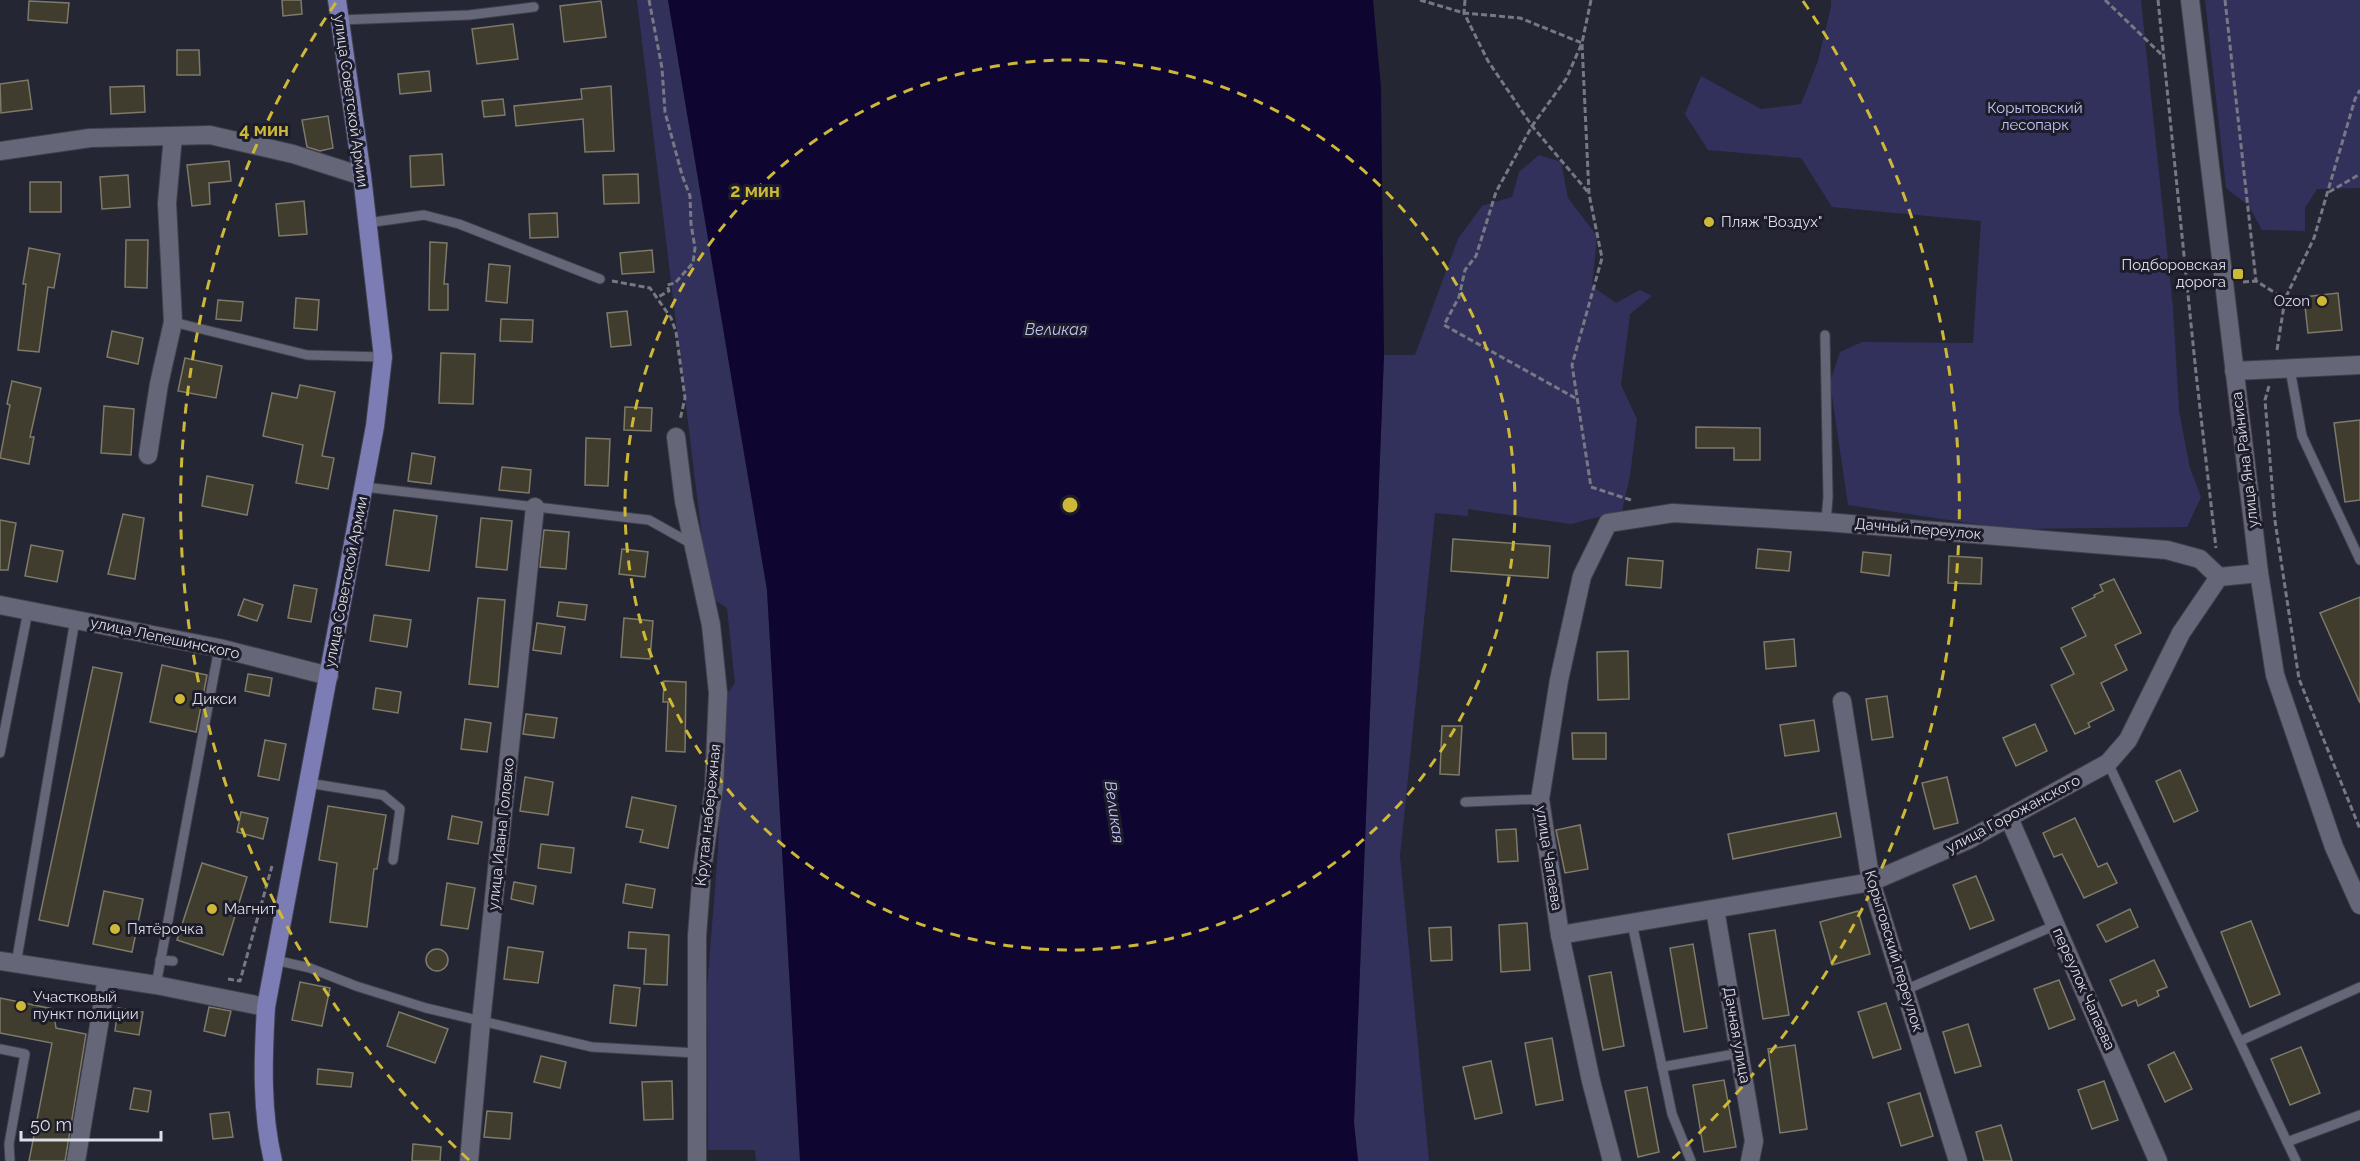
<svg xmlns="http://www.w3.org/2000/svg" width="2360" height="1161" font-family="Raleway,sans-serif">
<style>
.green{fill:#32315c}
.water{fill:#0e0630}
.building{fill:#403d2e;stroke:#7d7a69;stroke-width:1.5}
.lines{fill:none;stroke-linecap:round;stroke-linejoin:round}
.service-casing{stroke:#41414c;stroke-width:11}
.minor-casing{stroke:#41414c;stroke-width:20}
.tertiary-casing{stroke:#41414c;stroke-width:20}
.primary-casing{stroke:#41414c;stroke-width:20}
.path{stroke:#777884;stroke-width:3;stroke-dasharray:6 3;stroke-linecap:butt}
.service{stroke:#656677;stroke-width:9}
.minor{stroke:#656677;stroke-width:18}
.tertiary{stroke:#656677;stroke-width:18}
.primary{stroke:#7c7db5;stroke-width:18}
.ring{fill:none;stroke:#ceb837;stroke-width:3;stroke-dasharray:10 8}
.poi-dot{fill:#ceb837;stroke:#1c1c2a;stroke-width:2}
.labels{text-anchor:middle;stroke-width:6;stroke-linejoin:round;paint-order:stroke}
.street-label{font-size:15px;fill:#dedee8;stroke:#1c1c2a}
.park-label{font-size:15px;fill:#c4c6f5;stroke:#1c1c2a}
.poi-label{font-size:15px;fill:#dedee8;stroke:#1c1c2a;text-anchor:start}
.water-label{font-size:16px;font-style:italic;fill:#c2c4f3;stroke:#1c1c2a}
.centre{fill:#ceb837;stroke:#1c1c2a;stroke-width:3}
.ring-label{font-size:18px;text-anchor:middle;font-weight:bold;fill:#ceb837;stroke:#1c1c2a;stroke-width:6;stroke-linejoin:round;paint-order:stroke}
</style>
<rect width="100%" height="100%" fill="#252634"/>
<g class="green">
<polygon points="637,0 668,0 767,590 800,1161 756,1161 755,1150 708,1150 707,988 718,851 723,700 735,683 727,608 709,596"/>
<polygon points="1831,0 2141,0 2173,308 2179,411 2190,468 2201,497 2187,527 2009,529 1848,505 1830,382 1840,352 1862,342 1973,343 1981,221 1832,207 1801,158 1708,150 1685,114 1701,76 1761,109 1801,104 1818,61 1831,7"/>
<polygon points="2205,0 2360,0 2360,188 2317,189 2305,208 2305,231 2262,230 2249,206 2226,188"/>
<polygon points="1539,155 1561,162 1568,198 1597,236 1592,286 1616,303 1640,290 1652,296 1630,314 1621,385 1637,419 1630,476 1622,511 1571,524 1468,509 1468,516 1435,513 1400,856 1429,1161 1358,1161 1354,1123 1384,355 1415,355 1458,239 1482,206 1512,197 1519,172"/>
</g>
<polygon class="water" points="668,0 1373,0 1381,88 1384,355 1354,1123 1358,1161 800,1161 767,590"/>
<g class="building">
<polygon points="282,0 301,0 302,14 283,16"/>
<polygon points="29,1 69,3 67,23 28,20"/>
<polygon points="601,1 606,37 564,42 560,6"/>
<polygon points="513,24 518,59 477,64 472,29"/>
<polygon points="177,50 199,50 200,75 177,75"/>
<polygon points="429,71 431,91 400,94 398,74"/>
<polygon points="28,80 32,109 1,113 0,84"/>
<polygon points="144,86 145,112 111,114 110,87"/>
<polygon points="611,86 614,151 585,152 583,119 516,126 514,106 582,99 581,89"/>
<polygon points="503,99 505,115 484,117 482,101"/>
<polygon points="328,116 333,148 320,151 307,147 302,120"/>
<polygon points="442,154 444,185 411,187 410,156"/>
<polygon points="229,161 231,181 209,183 210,204 192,206 187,165"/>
<polygon points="638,174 639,203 604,204 603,175"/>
<polygon points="128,175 130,207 102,209 100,177"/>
<rect x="30" y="182" width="31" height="30"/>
<polygon points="304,201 307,234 279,236 276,204"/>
<polygon points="557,213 558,237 530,238 529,214"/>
<polygon points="126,240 148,240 147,288 125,287"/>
<polygon points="430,242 447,243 444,284 448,284 448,310 429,310"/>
<polygon points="29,248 60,254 54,288 48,287 39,352 18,350 26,284 23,284"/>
<polygon points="652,250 654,272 622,274 620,253"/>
<polygon points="489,264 510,266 507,303 486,301"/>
<polygon points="2338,293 2342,330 2308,333 2304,297"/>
<polygon points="296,298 319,300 317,330 294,328"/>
<polygon points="218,300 243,302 241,321 216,319"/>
<polygon points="627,311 631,345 611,347 607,313"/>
<polygon points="501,319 533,320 532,342 500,341"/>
<polygon points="112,331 143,338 138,364 107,357"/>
<polygon points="441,353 475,354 473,404 439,403"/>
<polygon points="185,358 222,366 216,398 178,391"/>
<polygon points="12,381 41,388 30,437 34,437 29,464 0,458 10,405 7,404"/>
<polygon points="300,385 335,392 322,456 334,458 328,489 296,483 303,445 263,436 272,393 297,398"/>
<polygon points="104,406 134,409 131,455 101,453"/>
<polygon points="625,407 652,408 651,431 624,430"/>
<polygon points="2360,420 2360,500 2345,502 2334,423"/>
<polygon points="1696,427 1760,428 1760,460 1734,460 1734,448 1696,448"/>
<polygon points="586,438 610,439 608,486 585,485"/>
<polygon points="412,453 435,457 431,484 408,481"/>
<polygon points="502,467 531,470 529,493 499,490"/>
<polygon points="207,476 253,485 247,515 202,506"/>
<polygon points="394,510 437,516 429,571 386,565"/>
<polygon points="123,514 144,518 135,579 108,574"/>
<polygon points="481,518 512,521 507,570 476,567"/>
<polygon points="0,520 16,523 8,570 0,570"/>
<polygon points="544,530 569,532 566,569 540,567"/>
<polygon points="1453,539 1550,546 1548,578 1451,571"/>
<polygon points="31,545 63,551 57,582 25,576"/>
<polygon points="622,549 648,552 645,577 619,574"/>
<polygon points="1758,549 1791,552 1789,571 1756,568"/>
<polygon points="1863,552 1891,555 1889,576 1861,572"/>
<polygon points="1949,556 1982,558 1981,584 1948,583"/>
<polygon points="1628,558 1663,561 1661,588 1626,585"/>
<polygon points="2114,579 2141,633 2115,645 2127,670 2101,683 2114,710 2088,723 2090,727 2075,734 2051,685 2074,674 2061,648 2086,636 2072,608 2095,597 2094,595 2103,591 2100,585"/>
<polygon points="294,585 317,589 311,622 288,618"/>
<polygon points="2360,597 2360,703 2320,613"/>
<polygon points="478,598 505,600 498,687 469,684"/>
<polygon points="244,599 263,605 257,621 238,615"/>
<polygon points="559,602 587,605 585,620 557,616"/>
<polygon points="374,615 411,620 407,647 370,641"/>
<polygon points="624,618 653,621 650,659 621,657"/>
<polygon points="537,623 565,627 561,654 533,650"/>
<polygon points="1794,639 1796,666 1766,669 1764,642"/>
<polygon points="1628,651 1629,699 1598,700 1597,652"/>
<polygon points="162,665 207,675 196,732 150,722"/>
<polygon points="93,667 122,673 68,926 39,920"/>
<polygon points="248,674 272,678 269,696 245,691"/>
<polygon points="664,681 686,682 685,752 666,751 668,702 663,702"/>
<polygon points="376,688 401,692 398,713 373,709"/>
<polygon points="1887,696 1893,737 1872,740 1866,699"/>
<polygon points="526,714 557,718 554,738 523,734"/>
<polygon points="465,719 491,723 487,752 461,749"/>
<polygon points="1814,720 1819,751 1785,756 1780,725"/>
<polygon points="2035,724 2047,751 2016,766 2003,738"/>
<polygon points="1442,726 1462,726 1459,775 1440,774"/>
<polygon points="1572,733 1606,733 1606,759 1573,759"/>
<polygon points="265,740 286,744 279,780 258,776"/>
<polygon points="2180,770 2198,811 2174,822 2156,781"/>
<polygon points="525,777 553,782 548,815 520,811"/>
<polygon points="1947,777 1958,823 1934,829 1922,783"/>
<polygon points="632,797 676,806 668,848 640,842 643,830 626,827"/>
<polygon points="328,806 386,815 377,869 374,869 367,927 330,922 337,863 319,860"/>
<polygon points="241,812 268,818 263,839 237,832"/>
<polygon points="1836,813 1841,837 1733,859 1728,834"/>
<polygon points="452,816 482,822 478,844 448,839"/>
<polygon points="2075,818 2098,867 2107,863 2117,883 2084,898 2062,854 2054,857 2043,833"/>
<polygon points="1580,825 1588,869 1565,873 1556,830"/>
<polygon points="1516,829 1518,861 1498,862 1496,830"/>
<polygon points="541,844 574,848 571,873 538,868"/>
<polygon points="202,863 247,877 223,955 177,940"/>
<polygon points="1976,876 1994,920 1970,929 1953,885"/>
<polygon points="514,882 536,886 533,904 511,899"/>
<polygon points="447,883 475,888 468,929 441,925"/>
<polygon points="626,884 655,889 652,908 623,903"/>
<polygon points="104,891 143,899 132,952 93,944"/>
<polygon points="2130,909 2138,927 2106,942 2097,925"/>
<polygon points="1858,911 1870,954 1832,965 1820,922"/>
<polygon points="2251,921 2280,994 2250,1007 2221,932"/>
<polygon points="1527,923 1530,970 1501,972 1499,925"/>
<polygon points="1451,927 1452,960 1431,961 1429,928"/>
<polygon points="1775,930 1789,1015 1763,1019 1749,934"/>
<polygon points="629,932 669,935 667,985 644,984 646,949 628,948"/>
<polygon points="1693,944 1707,1028 1684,1032 1670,948"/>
<polygon points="508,947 543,952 538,983 504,979"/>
<circle cx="437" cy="960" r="11"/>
<polygon points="2154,960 2167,987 2157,991 2159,996 2138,1006 2136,1000 2122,1006 2110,980"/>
<polygon points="1611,972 1624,1046 1603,1050 1589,976"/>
<polygon points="2059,980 2075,1019 2049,1029 2034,989"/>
<polygon points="300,982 330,988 322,1026 292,1020"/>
<polygon points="614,985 640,988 636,1026 610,1023"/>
<polygon points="0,998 53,1009 56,1028 86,1034 65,1161 29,1161 52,1043 0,1033"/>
<polygon points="1886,1003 1901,1049 1873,1058 1858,1012"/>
<polygon points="209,1007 231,1011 225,1036 204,1031"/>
<polygon points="118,1008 143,1012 139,1035 115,1031"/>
<polygon points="399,1012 448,1029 435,1063 387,1046"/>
<polygon points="1968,1024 1981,1066 1955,1073 1943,1032"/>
<polygon points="1552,1038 1563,1100 1536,1105 1525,1043"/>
<polygon points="1795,1045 1807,1129 1780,1133 1768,1049"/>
<polygon points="2301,1047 2320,1093 2290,1105 2271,1059"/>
<polygon points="2174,1052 2192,1089 2165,1102 2148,1065"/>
<polygon points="541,1056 566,1062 560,1088 534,1082"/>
<polygon points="1491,1061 1502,1113 1475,1119 1463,1067"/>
<polygon points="318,1069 353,1073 351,1087 317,1084"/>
<polygon points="1724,1080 1736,1147 1704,1152 1693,1085"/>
<polygon points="672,1081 673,1119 644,1120 642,1082"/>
<polygon points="2104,1081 2118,1120 2092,1129 2078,1090"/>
<polygon points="1647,1087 1659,1152 1638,1157 1625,1091"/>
<polygon points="134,1088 151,1091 148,1112 130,1109"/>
<polygon points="1920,1093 1933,1136 1901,1146 1888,1103"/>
<polygon points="487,1111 512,1113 510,1139 484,1137"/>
<polygon points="229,1112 233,1137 213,1139 210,1114"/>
<polygon points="2001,1125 2012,1161 1984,1161 1976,1132"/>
<polygon points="413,1144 441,1147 440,1161 412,1161"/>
</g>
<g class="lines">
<defs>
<g id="service">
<polyline points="340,20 469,15 534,7"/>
<polyline points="367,223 424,215 459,224 600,279"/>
<polyline points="173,322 307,355 383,357"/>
<polyline points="1825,335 1828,497 1826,522"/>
<polyline points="2290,369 2302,436 2360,560"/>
<polyline points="364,487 649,520 692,544"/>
<polyline points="0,753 28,611"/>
<polyline points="2108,763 2296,1161"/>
<polyline points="308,783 383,795 400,809 393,860"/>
<polyline points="1465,802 1540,799"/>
<polyline points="1632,923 1672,1114 1691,1161"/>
<polyline points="160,960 173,961"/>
<polyline points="275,960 310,968 356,986 426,1008 592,1047 696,1053"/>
<polyline points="16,964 75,620"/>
<polyline points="156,985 219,648"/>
<polyline points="1905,990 2056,925"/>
<polyline points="2240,1041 2360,987"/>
<polyline points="0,1049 25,1054 9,1144 10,1161"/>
<polyline points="1662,1067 1740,1053"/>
<polyline points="2287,1142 2360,1115"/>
</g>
<g id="minor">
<polyline points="0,151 90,138 210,135 293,154 362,176"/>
<polyline points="2234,371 2360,365"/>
<polyline points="676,437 684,501 711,625 718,693 714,787 702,870 697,936 697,1161"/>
<polyline points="148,455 159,384 173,322 167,203 173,136"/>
<polyline points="0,605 219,648 329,676"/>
<polyline points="1842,701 1871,882 1958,1161"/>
<polyline points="2009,818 2158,1161"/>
<polyline points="1715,909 1754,1141 1750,1161"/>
<polyline points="1560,935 1871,882 1968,840 2108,763 2128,740 2181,633 2219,577 2259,573"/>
<polyline points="0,961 156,985 266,1007"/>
<polyline points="76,1161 107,978"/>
<polyline points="469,1161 481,1022 535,507"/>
<polyline points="1612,1161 1591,1081 1560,935 1540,799 1559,680 1582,576 1608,523 1673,513 1826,522 2167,550 2200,559 2219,577"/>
</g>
<polyline id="tertiary" points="2190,0 2259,573 2275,675 2334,847 2360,905"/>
<path id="primary" d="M273 1161C261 1111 263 1058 266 1007L375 426 383 357 362 176 337 0"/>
</defs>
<use href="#service" class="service-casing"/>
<use href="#minor" class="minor-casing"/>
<use href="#tertiary" class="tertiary-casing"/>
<use href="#primary" class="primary-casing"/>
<g class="path">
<polyline points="649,0 662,68 665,112 682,175 690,196 691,224 695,248 693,263 675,283 667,285 669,291 658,297"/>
<polyline points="1420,0 1464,13 1520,18 1582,43 1566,79 1532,126 1496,192 1476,256 1465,270 1459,297 1444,325 1577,399"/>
<polyline points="1465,0 1464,13 1488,61 1532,126 1588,192"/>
<polyline points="1591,0 1582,43 1589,194 1602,258 1572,365 1591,487 1631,500"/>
<polyline points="2105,0 2164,57"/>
<polyline points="2158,0 2196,373 2216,548"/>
<polyline points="2225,0 2256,281"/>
<polyline points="2329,192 2360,174"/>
<polyline points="612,281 650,288 671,318 676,332 685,398 680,420"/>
<polyline points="2243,282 2256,281 2285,299"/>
<polyline points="2187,285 2206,284"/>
<polyline points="2277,350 2285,299 2314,238 2355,99 2360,90"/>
<polyline points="2269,386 2265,400 2275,521 2299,679 2360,829"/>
<polyline points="228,979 240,981 272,866"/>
</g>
<use href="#service" class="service"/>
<use href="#minor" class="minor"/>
<use href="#tertiary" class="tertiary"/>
<use href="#primary" class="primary"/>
</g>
<g class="ring">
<circle cx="1070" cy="505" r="445"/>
<path d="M469 1160A889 889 0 0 1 337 1M1803 1A889 889 0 0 1 1671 1160"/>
</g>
<g class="poi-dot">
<circle cx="1709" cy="222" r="6"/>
<rect x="2232" y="268" width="12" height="12" rx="3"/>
<circle cx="2322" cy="301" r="6"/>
<circle cx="180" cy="699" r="6"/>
<circle cx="212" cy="909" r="6"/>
<circle cx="115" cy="929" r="6"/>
<circle cx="21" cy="1006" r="6"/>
</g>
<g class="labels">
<g class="street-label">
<text transform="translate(351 101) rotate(82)" y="5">улица Советской Армии</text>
<text transform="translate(2245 460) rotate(-97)" y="5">улица Яна Райниса</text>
<text transform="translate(1918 529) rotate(5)" y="5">Дачный переулок</text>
<text transform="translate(346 582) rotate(-79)" y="5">улица Советской Армии</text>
<text transform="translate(165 638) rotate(12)" y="5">улица Лепешинского</text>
<text transform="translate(2013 814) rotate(-28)" y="5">улица Горожанского</text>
<text transform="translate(708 815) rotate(-84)" y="5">Крутая набережная</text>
<text transform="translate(501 834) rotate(-84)" y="5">улица Ивана Головко</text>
<text transform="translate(1549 858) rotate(81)" y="5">улица Чапаева</text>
<text transform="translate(1894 951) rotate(73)" y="5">Корытовский переулок</text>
<text transform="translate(2084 989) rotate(66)" y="5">переулок Чапаева</text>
<text transform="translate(1737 1035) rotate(80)" y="5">Дачная улица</text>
</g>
<g class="park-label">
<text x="2035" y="113">Корытовский<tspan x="2035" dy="17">лесопарк</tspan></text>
</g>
<g class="poi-label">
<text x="1721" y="227">Пляж "Воздух"</text>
<text x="2226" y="270" text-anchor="end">Подборовская<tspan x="2226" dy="17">дорога</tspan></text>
<text x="2310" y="306" text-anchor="end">Ozon</text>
<text x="192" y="704">Дикси</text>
<text x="224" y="914">Магнит</text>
<text x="127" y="934">Пятёрочка</text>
<text x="33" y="1002">Участковый<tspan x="33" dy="17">пункт полиции</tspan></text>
</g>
<g class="water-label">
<text x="1056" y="335">Великая</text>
<text transform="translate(1115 812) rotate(82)" y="6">Великая</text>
</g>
</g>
<circle cx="1070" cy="505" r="9" class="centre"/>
<g class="ring-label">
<text x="264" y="136">4 мин</text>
<text x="755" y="197">2 мин</text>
</g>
<path d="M21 1131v9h140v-9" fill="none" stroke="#dedee8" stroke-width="3"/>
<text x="30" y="1131" font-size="18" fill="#dedee8" stroke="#1c1c2a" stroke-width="4.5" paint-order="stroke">50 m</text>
</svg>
